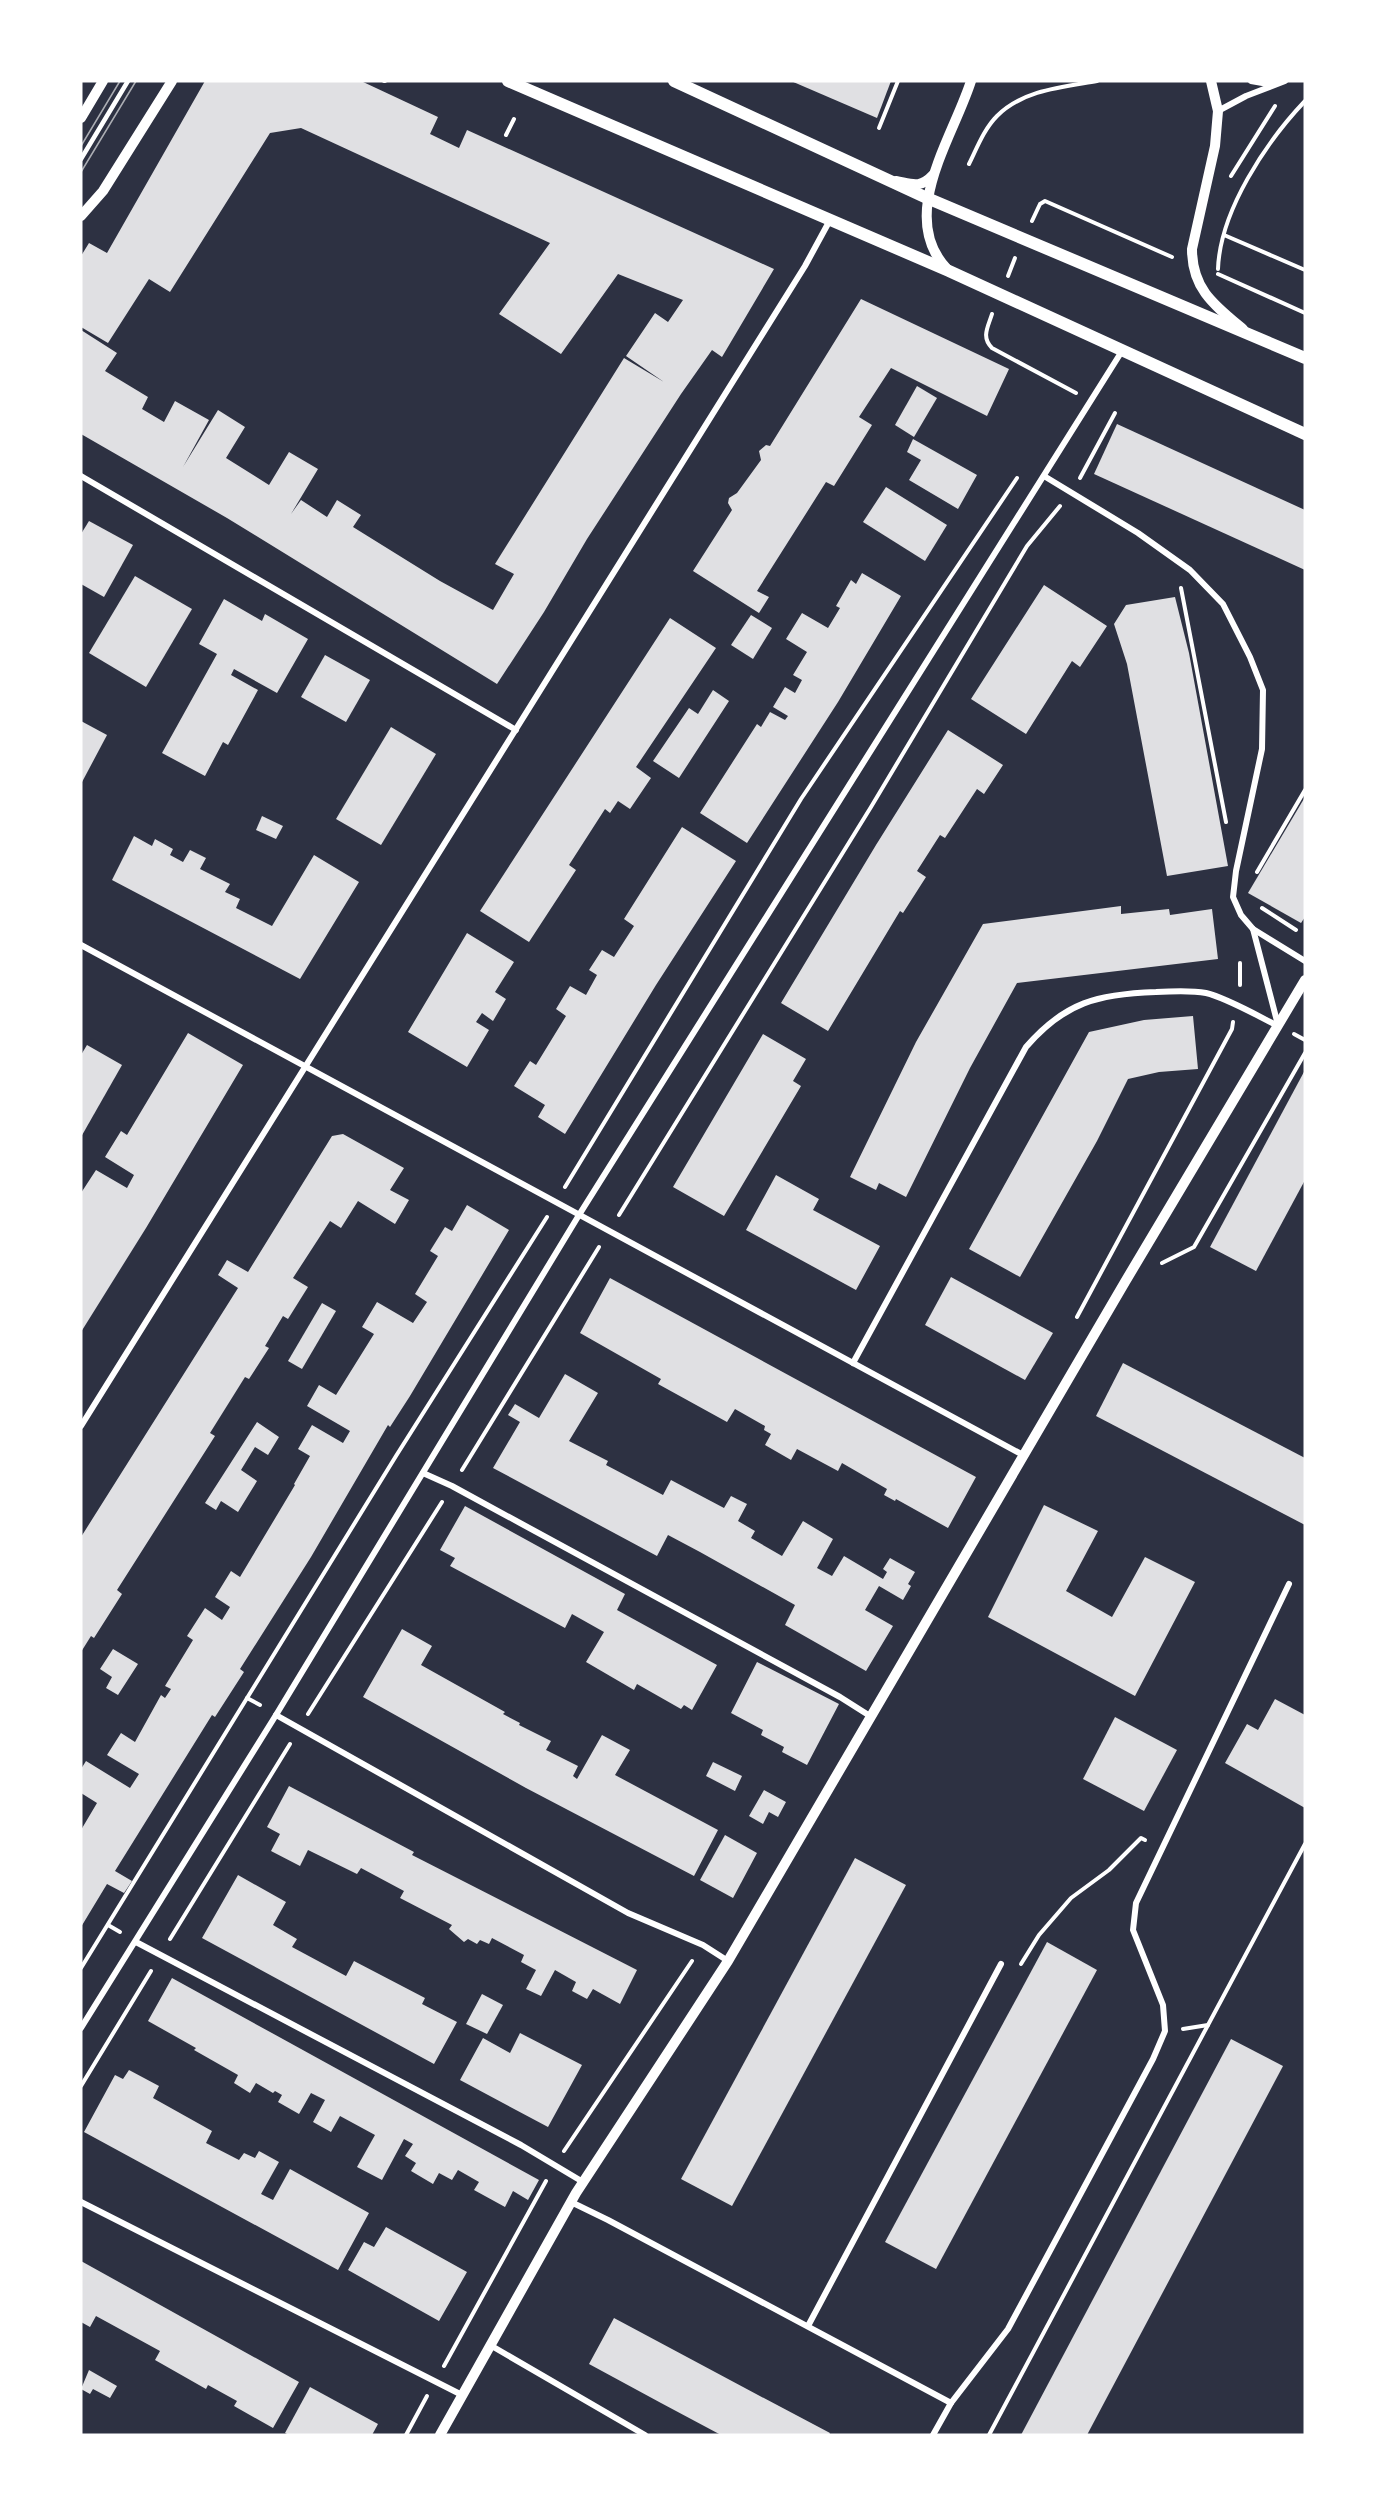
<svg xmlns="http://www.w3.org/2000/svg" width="1386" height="2516" font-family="Signika,sans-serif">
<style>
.building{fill:#e0e0e3}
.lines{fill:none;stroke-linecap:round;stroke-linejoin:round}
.path{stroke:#fff;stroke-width:4}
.service{stroke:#fff;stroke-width:4.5}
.minor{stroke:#fff;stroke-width:6}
.tertiary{stroke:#fff;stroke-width:10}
.secondary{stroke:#fff;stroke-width:12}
.tram{stroke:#abadb3;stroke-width:1.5}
</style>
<rect width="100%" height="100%" fill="#2d3142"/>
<g class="building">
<polygon points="205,81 361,81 438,117 430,134 459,148 467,130 774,269 722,357 712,350 681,394 587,539 544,612 497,684 227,518 81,434 81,330 117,353 105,371 148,397 142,409 164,422 175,401 209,420 183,467 218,410 245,427 226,458 269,485 289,452 318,469 291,514 301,500 327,517 337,500 361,515 353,527 440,581 493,610 514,574 495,564 624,358 664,382 626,356 655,313 668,322 683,300 618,274 561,354 499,314 550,243 301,128 270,133 170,292 149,279 108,343 81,327 81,256 89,243 107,253"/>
<polygon points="791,81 891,81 877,118"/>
<polygon points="861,299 1009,369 987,416 891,368 859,417 872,425 834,486 826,482 757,591 769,597 759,613 693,571 732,510 728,503 729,498 737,493 761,460 759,451 766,445 770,446"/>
<polygon points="917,386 937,398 914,437 895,425"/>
<polygon points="1117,424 1305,510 1305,570 1094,474"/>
<polygon points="913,439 977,475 958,509 909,480 921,460 907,452"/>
<polygon points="886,487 947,525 925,561 863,522"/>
<polygon points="89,521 133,545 104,597 81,584 81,534"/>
<polygon points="862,573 901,596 838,702 747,843 700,813 757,724 761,727 770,712 785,720 788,716 773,707 785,687 795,693 802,680 793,675 807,652 786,639 802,613 828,628 840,608 836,606 851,580 856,584"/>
<polygon points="135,576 192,609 146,687 89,653"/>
<polygon points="1044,585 1107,626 1080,667 1072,661 1026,734 971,699"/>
<polygon points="1175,597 1189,653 1228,866 1167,876 1127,664 1114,624 1126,605"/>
<polygon points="224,599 262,621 265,614 308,639 277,693 234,669 231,675 258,690 228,745 223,742 205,776 162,753 217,654 199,644"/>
<polygon points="751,615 772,628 753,659 731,645"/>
<polygon points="670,618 716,648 636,767 651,778 630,809 618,801 610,813 605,809 569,865 576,870 529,942 480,911"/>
<polygon points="325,655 370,680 346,722 301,697"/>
<polygon points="713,690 729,701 679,778 653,761 689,708 698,714"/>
<polygon points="81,721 107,735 81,784"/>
<polygon points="391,727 436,754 381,845 336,819"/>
<polygon points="948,730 1003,765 984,794 977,789 945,838 940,835 917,871 926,877 903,913 900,911 828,1031 781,1003 876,845"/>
<polygon points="1305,797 1305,917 1301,923 1248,893"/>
<polygon points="262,816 283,826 276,839 256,830"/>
<polygon points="682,827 736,861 656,985 565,1134 538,1117 545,1105 514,1086 530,1061 536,1065 566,1016 556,1009 570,986 586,995 597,975 589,970 602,950 614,957 634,926 624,919"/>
<polygon points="134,836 152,846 155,839 173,849 170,855 183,862 190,850 206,858 200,869 230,884 225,892 240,899 236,908 272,926 314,855 359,882 300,979 112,880"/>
<polygon points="1121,906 1121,914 1169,909 1170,915 1212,909 1218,959 1017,983 970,1068 906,1197 879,1183 876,1190 850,1177 916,1042 983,924"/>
<polygon points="467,933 514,962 495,992 506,999 493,1021 482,1013 476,1022 489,1030 467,1067 408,1032"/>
<polygon points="1193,1016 1198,1069 1159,1072 1128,1079 1097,1141 1020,1277 969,1249 1089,1032 1144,1020"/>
<polygon points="188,1033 243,1065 146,1228 81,1332 81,1193 96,1170 127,1188 134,1175 105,1157 121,1131 127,1135"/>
<polygon points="763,1034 806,1059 793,1081 801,1086 724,1216 673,1187"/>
<polygon points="87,1045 122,1065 81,1137 81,1055"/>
<polygon points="1305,1070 1305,1180 1256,1271 1210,1247"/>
<polygon points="343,1134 404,1168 390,1190 409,1200 395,1224 358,1201 341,1228 330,1221 293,1278 308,1287 288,1319 283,1316 265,1346 269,1348 249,1379 245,1377 210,1433 215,1436 117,1590 122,1594 94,1638 91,1636 81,1652 81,1537 238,1288 218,1275 227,1260 248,1272 332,1136"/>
<polygon points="776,1175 819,1199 813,1210 880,1246 856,1290 746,1230"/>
<polygon points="467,1205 509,1230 410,1396 390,1427 388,1425 311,1557 240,1669 244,1672 215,1717 212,1715 115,1871 132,1881 124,1893 107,1884 81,1927 81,1830 97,1803 81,1793 81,1769 86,1761 130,1788 139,1774 107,1755 121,1733 135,1742 161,1695 165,1698 171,1689 165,1686 193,1640 187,1636 205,1608 222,1620 230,1607 215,1597 231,1571 240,1577 295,1485 294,1484 310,1456 298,1449 312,1425 343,1443 350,1431 307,1406 319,1385 336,1395 374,1334 362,1327 377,1302 413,1323 427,1302 415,1294 438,1256 430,1251 445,1227 452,1231"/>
<polygon points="951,1277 1053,1333 1025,1380 925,1325"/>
<polygon points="610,1278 976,1477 948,1528 896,1499 895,1501 884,1495 887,1489 842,1463 838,1471 797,1449 791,1460 765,1445 771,1434 764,1430 765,1426 735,1409 727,1422 658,1384 661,1379 580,1333"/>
<polygon points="322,1303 336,1311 302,1369 288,1361"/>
<polygon points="1123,1363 1305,1458 1305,1525 1096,1416"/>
<polygon points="565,1374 598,1393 569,1441 608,1461 606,1465 663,1495 671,1480 724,1508 731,1496 747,1504 738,1521 755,1531 751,1538 782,1556 803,1521 833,1539 817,1568 832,1576 844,1556 883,1579 887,1572 883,1569 890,1558 915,1572 908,1584 911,1586 903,1600 879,1586 865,1610 893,1626 866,1671 785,1625 795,1605 700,1552 668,1535 657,1556 493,1468 520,1422 508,1415 515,1404 539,1418"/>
<polygon points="257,1422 279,1437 268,1455 255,1447 241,1470 257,1481 238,1512 221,1501 216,1510 205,1503"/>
<polygon points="1044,1505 1098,1531 1066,1591 1112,1617 1145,1557 1195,1582 1135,1696 988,1617"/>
<polygon points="465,1506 625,1594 617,1610 717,1665 692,1710 684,1705 681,1709 637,1684 634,1690 586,1662 604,1632 572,1614 565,1628 450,1566 455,1558 440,1550"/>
<polygon points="402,1629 432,1646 421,1665 505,1712 503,1714 520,1723 519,1725 551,1741 546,1750 578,1766 573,1776 577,1779 602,1735 630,1750 615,1775 718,1830 694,1876 526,1788 363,1697"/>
<polygon points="113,1649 138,1664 118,1695 106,1688 112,1677 100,1669"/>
<polygon points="757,1662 839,1704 807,1765 782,1752 784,1747 761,1735 763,1730 731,1713"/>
<polygon points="1275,1699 1305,1715 1305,1808 1225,1763 1247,1724 1258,1730"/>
<polygon points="1115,1717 1177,1750 1144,1811 1083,1779"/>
<polygon points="713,1762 742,1776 735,1791 706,1776"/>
<polygon points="289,1786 414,1852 412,1855 637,1970 620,2004 593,1989 587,1999 572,1991 576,1982 555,1970 541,1996 526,1989 536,1970 521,1962 524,1955 492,1938 489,1944 480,1940 477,1944 468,1939 464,1942 449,1929 452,1925 400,1898 404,1891 361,1868 357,1874 308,1850 300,1866 271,1851 280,1834 267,1827"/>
<polygon points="764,1790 786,1802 778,1817 769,1812 763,1824 749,1816"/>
<polygon points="725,1835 757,1853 733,1898 700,1880"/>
<polygon points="855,1858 906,1885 732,2206 681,2179"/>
<polygon points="238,1875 286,1902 273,1925 297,1939 292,1947 346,1976 354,1961 425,1998 422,2004 457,2022 434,2064 202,1938"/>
<polygon points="1047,1942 1097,1970 936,2269 885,2242"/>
<polygon points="172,1978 539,2180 528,2200 513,2191 505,2207 474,2190 479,2182 458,2170 452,2180 439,2173 433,2184 411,2171 416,2163 405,2156 413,2144 404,2139 382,2180 357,2167 375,2135 340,2116 331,2132 313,2122 325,2100 311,2093 299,2114 278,2102 282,2095 275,2091 273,2093 256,2083 250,2093 234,2083 238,2075 194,2050 196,2048 148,2021"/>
<polygon points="482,1994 503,2005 487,2034 466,2024"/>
<polygon points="520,2033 582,2065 548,2127 460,2080 483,2038 510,2053"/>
<polygon points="1231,2039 1283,2066 1087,2435 1021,2435"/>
<polygon points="129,2070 159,2086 153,2098 212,2131 206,2143 239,2160 244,2153 255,2158 259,2151 279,2162 261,2194 273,2200 290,2169 369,2213 338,2270 84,2132 115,2075 123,2079"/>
<polygon points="386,2227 467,2272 439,2321 348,2270 364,2242 374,2247"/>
<polygon points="81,2261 299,2382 273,2428 234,2406 237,2401 208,2385 206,2389 155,2360 160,2351 96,2316 90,2327 81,2322"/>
<polygon points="614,2318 758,2395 830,2433 829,2435 721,2435 661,2403 589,2364"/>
<polygon points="89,2370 117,2386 110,2398 93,2389 90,2394 81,2389"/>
<polygon points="310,2387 378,2424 372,2435 289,2435 285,2433"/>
</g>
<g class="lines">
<g class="path">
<polyline points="384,81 385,81"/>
<polyline points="879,128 898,81"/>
<polyline points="506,135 514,119"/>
<path d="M969 164C977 148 984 129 997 116 1023 90 1062 87 1097 81"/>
<polyline points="1231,176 1275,106"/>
<polyline points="1032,221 1040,204 1045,201 1172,257"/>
<polyline points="1224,235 1305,270"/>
<path d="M1218 269C1220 211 1266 142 1305 101"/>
<polyline points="1218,274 1305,313"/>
<polyline points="1008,276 1015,258"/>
<path d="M992 314C988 327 981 337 992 348L1076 393"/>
<polyline points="1080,478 1115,413"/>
<polyline points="1181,588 1226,822"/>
<polyline points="1257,872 1305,790"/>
<polyline points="1262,908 1296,930"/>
<polyline points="1240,985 1240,963"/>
<polyline points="1294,1034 1305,1040"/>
<polyline points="565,1187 801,799 1017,478"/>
<polyline points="619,1215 871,807 1027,546 1060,506"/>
<polyline points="1162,1263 1194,1247 1305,1053"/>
<polyline points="1077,1317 1232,1029 1233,1022"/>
<polyline points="462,1470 599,1247"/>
<polyline points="247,1698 260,1705"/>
<polyline points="308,1714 442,1502"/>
<polyline points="108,1925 120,1932"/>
<polyline points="170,1939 290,1744"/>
<polyline points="1021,1964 1039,1935 1071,1898 1109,1870 1141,1838 1145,1840"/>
<polyline points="81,1968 396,1456 547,1217"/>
<polyline points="1183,2029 1208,2025 1305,1844"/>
<polyline points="81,2086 151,1971"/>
<polyline points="564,2151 692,1961"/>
<polyline points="444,2366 546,2181"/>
<polyline points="406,2435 427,2396"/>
<polyline points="989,2435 1208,2025"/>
</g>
<polyline class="service" points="81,159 128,81"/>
<g class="minor">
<polyline points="1251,81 1273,85"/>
<polyline points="1218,111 1246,96 1285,81"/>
<polyline points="81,476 516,730"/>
<polyline points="1044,476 1138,533 1190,570 1223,604 1250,657 1263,690 1262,749 1236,871 1233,897 1241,915 1253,929 1305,961"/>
<polyline points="1253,929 1278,1025"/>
<polyline points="81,945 1023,1455"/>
<path d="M853 1363 1026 1047C1065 1002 1098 994 1156 992 1172 991 1191 990 1206 993 1227 998 1258 1016 1278 1026"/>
<polyline points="81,1426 805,266 830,220"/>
<polyline points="423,1473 452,1486 840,1697 870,1716"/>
<polyline points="276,1715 628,1913 703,1945 728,1961"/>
<polyline points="136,1942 521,2145 583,2182"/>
<polyline points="81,2028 276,1715 579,1215 1122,351"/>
<polyline points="81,2202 462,2395"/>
<polyline points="571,2202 608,2220 951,2403"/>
<polyline points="808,2326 1001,1964"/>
<polyline points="490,2345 645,2435"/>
<polyline points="933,2435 951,2403 1008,2329 1153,2059 1165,2031 1163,2005 1133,1930 1136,1903 1289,1584"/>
</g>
<g class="tertiary">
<path d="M1211 81 1218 111 1215 146 1192 249C1192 289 1214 305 1243 329"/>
<polyline points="81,118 103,81"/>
<path d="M896 181C912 184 920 189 933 175"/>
<polyline points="81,216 103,191 172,81"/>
<path d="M948 270C896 217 953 138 971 81"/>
<polyline points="440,2435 576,2193 728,1961 1125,1282 1305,980"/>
</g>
<g class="secondary">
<polyline points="508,81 949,271 1305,434"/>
<polyline points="674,81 927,198 1305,358"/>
</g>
<g class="tram">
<polyline points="81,146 120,81"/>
<polyline points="81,172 136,81"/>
</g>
</g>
<rect width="1386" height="2516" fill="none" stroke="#ffffff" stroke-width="165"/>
</svg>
